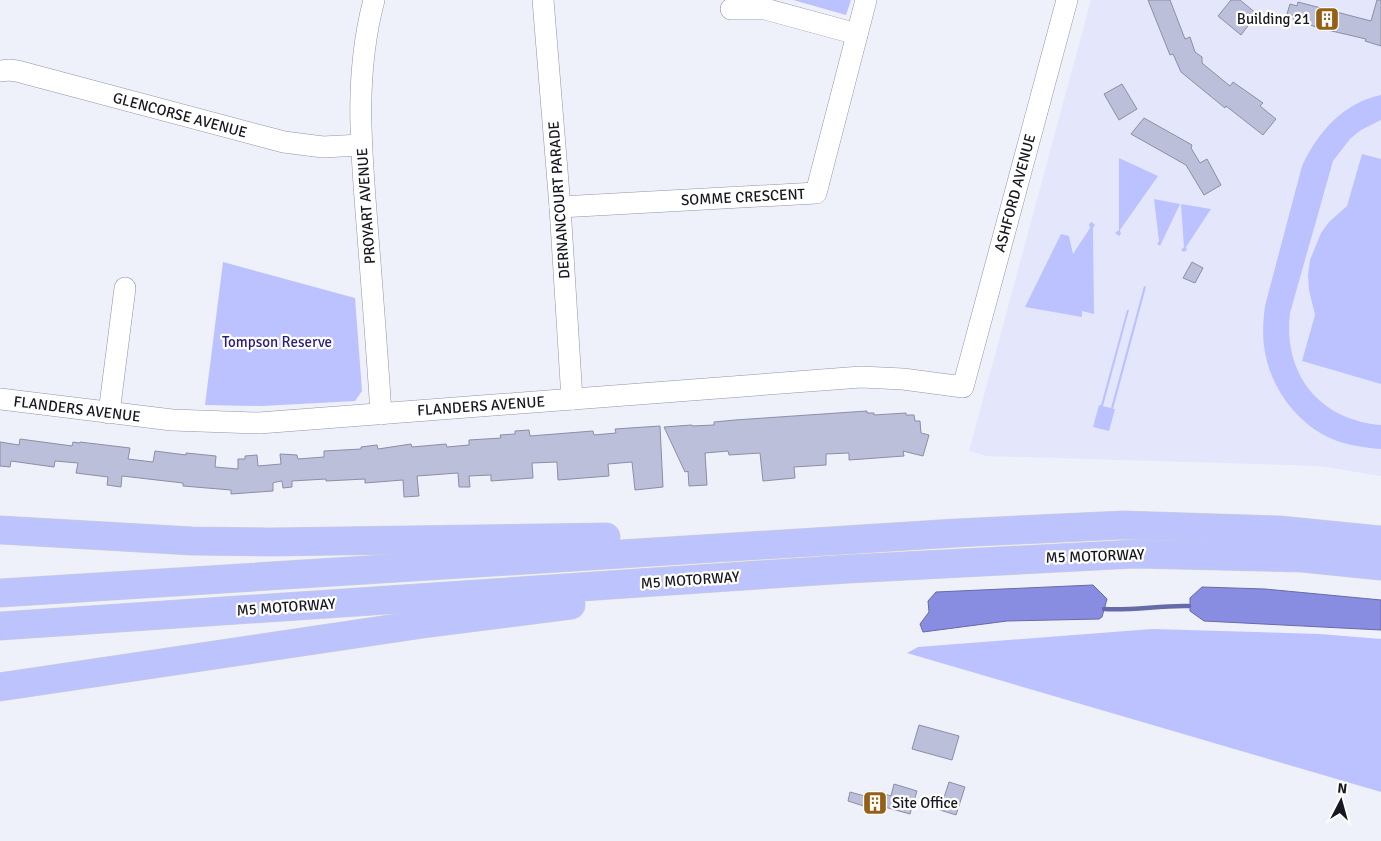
<svg xmlns="http://www.w3.org/2000/svg" width="1381" height="841" font-family="Signika,sans-serif">
<style>
.built{fill:#e4e7fb}
.green{fill:#bcc2ff}
.water{fill:#888de2;stroke:#666aa8}
.lines{fill:none;stroke-linecap:round;stroke-linejoin:round}
.stream{stroke:#666aa8;stroke-width:4.5}
.building{fill:#bcbfd9;stroke:#8b8ea7}
.minor-casing{stroke:#9194ad;stroke-width:22}
.highway-casing{stroke:#d0d1d2;stroke-width:29}
.minor{stroke:#fff;stroke-width:21}
.highway{stroke:#bcc3fd;stroke-width:28}
.labels{text-anchor:middle;stroke-width:4.5;stroke-linejoin:round;paint-order:stroke}
.poi-label{font-size:15px;fill:#161720;stroke:#fff;text-anchor:end}
.street-label{font-size:15px;fill:#161720;stroke:#fff}
.park-label{font-size:15px;fill:#2a1d7e;stroke:#fff}
</style>
<rect width="100%" height="100%" fill="#eef0fa"/>
<polygon class="built" points="1091,0 1381,0 1381,476 1319,466 987,456 969,451"/>
<g class="green">
<polygon points="793,0 851,0 846,15"/>
<path d="M1381 95V120L1361 130 1350 139 1333 161 1290 313C1283 374 1319 420 1381 425V449H1379C1362 447 1345 445 1330 438 1297 423 1271 388 1265 352 1262 337 1263 322 1265 306L1302 166C1318 132 1343 103 1381 95Z"/>
<polygon points="1362,154 1381,159 1381,384 1302,361 1315,315 1309,290 1308,275 1310,260 1321,233 1329,222 1347,206"/>
<polygon points="1119,158 1158,176 1120,230 1121,234 1119,236 1115,233 1119,230"/>
<polygon points="1154,199 1180,204 1160,246 1157,244 1159,241"/>
<polygon points="1181,204 1211,209 1186,247 1187,250 1184,252 1181,250 1184,247"/>
<polygon points="1092,222 1095,225 1093,228 1094,314 1082,311 1082,317 1025,307 1061,234 1069,236 1073,254 1090,228 1089,224"/>
<polygon points="223,262 355,298 362,391 355,401 262,406 205,405"/>
<polygon points="1144,286 1146,287 1113,409 1115,409 1109,431 1093,427 1099,405 1101,405 1127,310 1129,310 1103,406 1111,408"/>
<polygon points="1152,629 1320,634 1381,639 1381,792 907,653 918,647"/>
</g>
<g class="water">
<polygon points="1093,585 1107,599 1102,617 1099,619 1007,621 923,632 920,624 929,612 928,601 936,592"/>
<polygon points="1202,587 1265,589 1381,600 1381,630 1204,621 1190,611 1190,598"/>
</g>
<g class="lines">
<path class="stream" d="M1104 609C1133 611 1160 605 1189 606"/>
</g>
<g class="building">
<polygon points="1148,0 1170,0 1185,39 1190,37 1195,52 1202,57 1202,63 1230,86 1233,82 1263,103 1260,106 1276,119 1263,135 1226,106 1225,108 1181,72 1173,54 1170,55"/>
<polygon points="1231,0 1240,0 1257,14 1241,35 1218,16"/>
<polygon points="1377,0 1381,0 1381,46 1365,41 1366,39 1319,28 1293,19 1294,16 1287,14 1290,4 1297,6 1298,2 1371,21"/>
<polygon points="1122,84 1137,109 1119,120 1104,94"/>
<polygon points="1144,118 1192,145 1191,148 1200,163 1207,159 1221,185 1204,195 1186,165 1131,134"/>
<polygon points="1192,262 1203,268 1195,283 1183,278"/>
<polygon points="867,411 867,413 874,413 874,415 906,413 906,415 914,415 915,421 920,421 921,433 929,435 923,456 903,451 904,456 849,460 849,453 826,454 826,465 794,467 795,478 763,481 760,453 729,455 728,451 705,453 707,485 689,486 688,471 685,472 664,427 692,425 692,426 714,425 714,422 735,420"/>
<polygon points="660,426 663,487 635,490 632,462 608,464 609,476 558,480 557,462 532,463 533,478 491,481 491,475 469,476 470,487 459,487 458,473 417,476 419,496 404,497 403,480 365,483 365,479 326,481 326,479 292,481 292,487 283,488 282,481 276,482 273,483 273,491 231,494 231,490 183,486 183,483 122,476 121,487 107,485 108,477 76,473 78,463 55,461 54,467 11,461 10,467 0,466 0,442 19,445 20,439 72,446 73,442 80,443 80,442 130,448 128,459 153,462 155,451 186,455 186,453 216,456 215,467 238,469 238,459 245,459 245,456 257,455 258,466 281,464 280,454 297,455 298,459 324,457 324,451 361,449 361,447 377,445 378,449 411,444 412,447 446,444 447,447 469,445 469,440 501,438 500,435 515,434 515,431 529,430 530,436 593,431 594,435 616,433 615,429"/>
<polygon points="919,725 959,736 952,760 912,749"/>
<polygon points="949,782 965,787 956,815 940,810"/>
<polygon points="894,784 917,791 910,814 881,806 879,811 848,801 850,792 876,799 878,792 891,796"/>
</g>
<g class="lines">
<defs>
<g id="minor">
<path d="M374 0C354 76 361 147 367 224 372 287 377 350 381 414"/>
<polyline points="543,0 560,207 572,399"/>
<polyline points="731,9 765,9 857,34"/>
<polyline points="0,71 9,70 17,71 284,142 323,147 361,145"/>
<polyline points="560,207 816,193 866,0"/>
<polyline points="0,399 172,420 259,423 861,377 903,379 963,387 1067,0"/>
<polyline points="109,413 125,288"/>
</g>
<g id="highway">
<polyline points="0,530 192,541 271,542 606,537"/>
<polyline points="0,593 956,533 1123,525 1279,530 1381,540"/>
<polyline points="0,626 848,569 1135,554 1302,558 1381,566"/>
<polyline points="0,687 423,624 571,605"/>
</g>
</defs>
<use href="#minor" class="minor-casing"/>
<use href="#highway" class="highway-casing"/>
<use href="#minor" class="minor"/>
<use href="#highway" class="highway"/>
</g>
<defs>
<symbol id="building-square" viewBox="-11 -11 22 22"><rect x="-9" y="-9" width="18" height="18" rx="4" fill="#956016" stroke="#fff"/><path d="M-4-6H4V6H1V3H-1V6H-4ZM-2.5-4.3h1.7v1.8h-1.7ZM.8-4.3h1.7v1.8H.8ZM-2.5-1h1.7V.8h-1.7ZM.8-1h1.7V.8H.8Z" fill="#fff"/></symbol>
</defs>
<g fill-rule="evenodd">
<use href="#building-square" x="1313" y="5" width="28" height="28"/>
<use href="#building-square" x="861" y="789" width="28" height="28"/>
</g>
<g class="labels">
<g class="poi-label">
<text x="1310" y="24">Building 21</text>
<text x="892" y="808" text-anchor="start">Site Office</text>
</g>
<g class="street-label">
<text transform="translate(180 115) rotate(15)" y="5">GLENCORSE AVENUE</text>
<text transform="translate(1015 193) rotate(-75)" y="5">ASHFORD AVENUE</text>
<text transform="translate(743 197) rotate(-3)" y="5">SOMME CRESCENT</text>
<text transform="translate(559 200) rotate(-94)" y="5">DERNANCOURT PARADE</text>
<text transform="translate(366 206) rotate(-94)" y="5">PROYART AVENUE</text>
<text transform="translate(481 406) rotate(-4)" y="5">FLANDERS AVENUE</text>
<text transform="translate(77 409) rotate(7)" y="5">FLANDERS AVENUE</text>
<text transform="translate(1095 556) rotate(-2)" y="5">M5 MOTORWAY</text>
<text transform="translate(690 580) rotate(-4)" y="5">M5 MOTORWAY</text>
<text transform="translate(286 607) rotate(-4)" y="5">M5 MOTORWAY</text>
</g>
<g class="park-label">
<text x="277" y="347">Tompson Reserve</text>
</g>
</g>
<g transform="translate(1341 801) rotate(6)" stroke="#ffffff" stroke-width="4" paint-order="stroke">
<path d="M0-4L9 19L0 12L-9 19Z" fill="#161720"/>
<text y="-8" font-size="14" font-weight="bold" text-anchor="middle" fill="#161720">N</text>
</g>
</svg>
